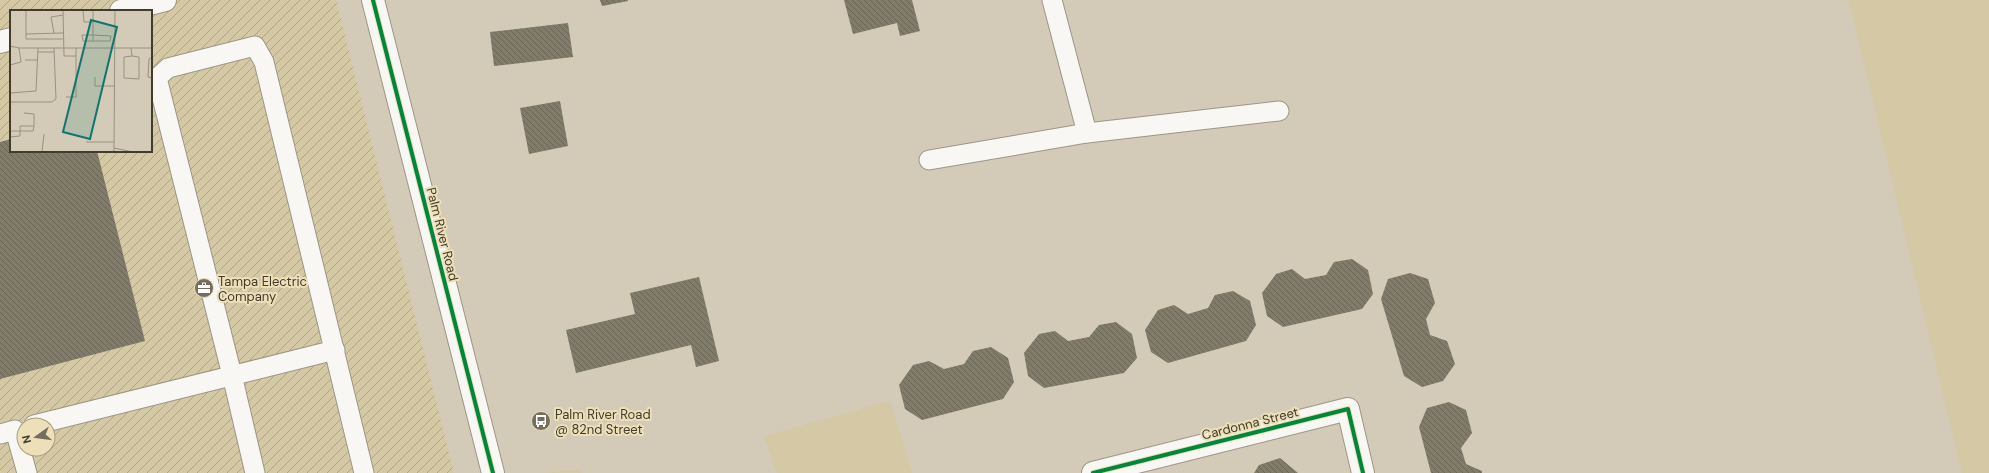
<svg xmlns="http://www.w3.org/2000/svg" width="1989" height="473" font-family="'DM Sans',sans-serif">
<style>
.built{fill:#d4c8a5}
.industrial{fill:url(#industrial-furrows);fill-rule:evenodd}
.building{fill:url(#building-back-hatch)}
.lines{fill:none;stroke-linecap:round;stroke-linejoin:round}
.service-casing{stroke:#9b9686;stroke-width:21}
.minor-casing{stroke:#9b9686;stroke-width:24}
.tertiary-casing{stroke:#9b9686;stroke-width:24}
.service{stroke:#f8f7f4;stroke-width:19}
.minor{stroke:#f8f7f4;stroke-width:22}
.tertiary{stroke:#f8f7f4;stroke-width:22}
.cycleway-casing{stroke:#eddfb8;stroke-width:6}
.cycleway{stroke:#00873e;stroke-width:4}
.labels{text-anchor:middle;stroke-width:4;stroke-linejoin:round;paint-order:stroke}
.street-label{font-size:13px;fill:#423c2d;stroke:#eddfb8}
.poi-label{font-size:13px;fill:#423c2d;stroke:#eddfb8;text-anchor:start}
.inset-road{fill:none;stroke:#999280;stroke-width:1}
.view{fill:#0f766e;fill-opacity:0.15;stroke:#0f766e;stroke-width:2}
.inset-edge{fill:none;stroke:#423c2d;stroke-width:2}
</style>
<defs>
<pattern id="industrial-furrows" width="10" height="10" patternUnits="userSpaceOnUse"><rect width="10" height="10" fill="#d4c8a5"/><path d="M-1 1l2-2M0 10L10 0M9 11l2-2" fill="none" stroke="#aea487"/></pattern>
<pattern id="building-back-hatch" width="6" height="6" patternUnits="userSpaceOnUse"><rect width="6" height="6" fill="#817b69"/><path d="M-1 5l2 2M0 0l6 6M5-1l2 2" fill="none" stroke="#6b6657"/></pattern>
</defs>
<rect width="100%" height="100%" fill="#d3cbb7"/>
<g class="built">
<polygon points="1849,0 1989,0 1989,473 1962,473"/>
<polygon points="890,401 912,473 777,473 764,436"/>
<polygon points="581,470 582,473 540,473"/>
</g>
<path class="industrial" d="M0 0H336L454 473H0ZM11 11H151V151H11ZM24 425H48V449H24Z"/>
<g class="building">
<polygon points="600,0 628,0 628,1 602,6"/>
<polygon points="844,0 912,0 920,31 900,36 897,23 853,34"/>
<polygon points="568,23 573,57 494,66 490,32"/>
<polygon points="560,101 568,146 529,154 520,108"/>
<polygon points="11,139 11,151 97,151 145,341 0,379 0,142"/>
<polygon points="1352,259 1368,270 1373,294 1362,309 1283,327 1267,316 1262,293 1276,274 1292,269 1305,279 1326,275 1334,262"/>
<polygon points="1410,273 1428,279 1435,303 1426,319 1430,335 1447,341 1455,364 1443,381 1422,387 1404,376 1381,299 1388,279"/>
<polygon points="699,277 719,361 696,367 691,345 576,373 566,330 635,314 630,293"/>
<polygon points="1233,291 1250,301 1256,325 1246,341 1168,363 1151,352 1145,330 1158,310 1174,305 1188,314 1208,308 1215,295"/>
<polygon points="1116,322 1132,334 1137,358 1124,373 1044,388 1028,376 1024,353 1039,334 1055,331 1068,341 1089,337 1099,325"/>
<polygon points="991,347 1008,358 1014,382 1003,399 922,420 905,409 899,385 913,365 929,361 944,369 964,364 973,351"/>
<polygon points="1449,402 1466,410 1472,433 1461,448 1466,464 1482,471 1482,473 1431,473 1419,427 1427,408"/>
<polygon points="1280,458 1298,473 1254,473 1259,465"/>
</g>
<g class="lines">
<defs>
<g id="service">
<polyline points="1087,133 1279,111"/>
<polyline points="929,160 1087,133 1052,0"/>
<polyline points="34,425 335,350"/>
<polyline points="0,434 15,430 27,473"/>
<polyline points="255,473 232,375 157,78 168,68 255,46 264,62 364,473"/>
</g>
<g id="minor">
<polyline points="121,11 165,0"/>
<polyline points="0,42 11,39"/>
<polyline points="1093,473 1348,409 1363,473"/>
</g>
<polyline id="tertiary" points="373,0 493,473"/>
</defs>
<use href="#service" class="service-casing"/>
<use href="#minor" class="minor-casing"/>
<use href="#tertiary" class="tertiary-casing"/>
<use href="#service" class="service"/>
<use href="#minor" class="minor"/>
<use href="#tertiary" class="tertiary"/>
<defs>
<g id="cycleway">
<polyline points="373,0 493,473"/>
<polyline points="1093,473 1348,409 1363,473"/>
</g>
</defs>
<use href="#cycleway" class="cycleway-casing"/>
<use href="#cycleway" class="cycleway"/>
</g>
<defs>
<symbol id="office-disc" viewBox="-11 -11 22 22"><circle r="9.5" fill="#756e5d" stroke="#eddfb8"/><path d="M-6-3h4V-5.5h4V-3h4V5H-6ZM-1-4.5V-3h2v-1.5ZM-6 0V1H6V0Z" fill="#fff"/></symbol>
<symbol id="bus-disc" viewBox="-11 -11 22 22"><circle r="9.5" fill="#756e5d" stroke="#eddfb8"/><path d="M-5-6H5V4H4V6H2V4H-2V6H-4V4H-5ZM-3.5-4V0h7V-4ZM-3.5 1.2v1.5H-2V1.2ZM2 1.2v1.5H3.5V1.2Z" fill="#fff"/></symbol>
</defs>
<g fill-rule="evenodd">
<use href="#office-disc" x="193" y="277" width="22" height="22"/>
<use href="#bus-disc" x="530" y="410" width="22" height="22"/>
</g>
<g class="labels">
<g class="street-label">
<text transform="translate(443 234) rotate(76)" y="5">Palm River Road</text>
<text transform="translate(1250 423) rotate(-14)" y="5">Cardonna Street</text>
</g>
<g class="poi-label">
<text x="218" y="286">Tampa Electric<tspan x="218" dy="15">Company</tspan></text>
<text x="555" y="419">Palm River Road<tspan x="555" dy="15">@ 82nd Street</tspan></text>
</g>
</g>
<g transform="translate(10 10)">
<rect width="142" height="142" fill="#d3cbb7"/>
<path class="inset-road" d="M16 0V29H53M53 0 54 46H66M73 0 74 12H83V0M83 12V25L101 26 100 31H73L72 25H83V31M44 23 41 7 53 5M16 24 53 23M0 36 9 38H142M121 38 122 46 114 47V68L129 69V47L122 46M28 42H44M142 47 139 49 138 67 142 68M15 50H28M0 55 11 52 9 38M85 67V76H105M0 83 26 81 28 38M56 87H66V38M0 92H42L46 89 44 38M14 103 24 104V116M0 121H23L24 116H10V126L0 127M76 132H104M104 138 123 142M32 142 34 124M104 142 105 0"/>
<path class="view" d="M81 10 107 17 80 129 53 122Z"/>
<rect width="142" height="142" class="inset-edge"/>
</g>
<g transform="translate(36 437) rotate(256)"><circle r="19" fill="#eddfb8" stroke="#a99e80"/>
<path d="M0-3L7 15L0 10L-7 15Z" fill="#756e5d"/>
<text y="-6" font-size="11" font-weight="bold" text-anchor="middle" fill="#423c2d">N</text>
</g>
</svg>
